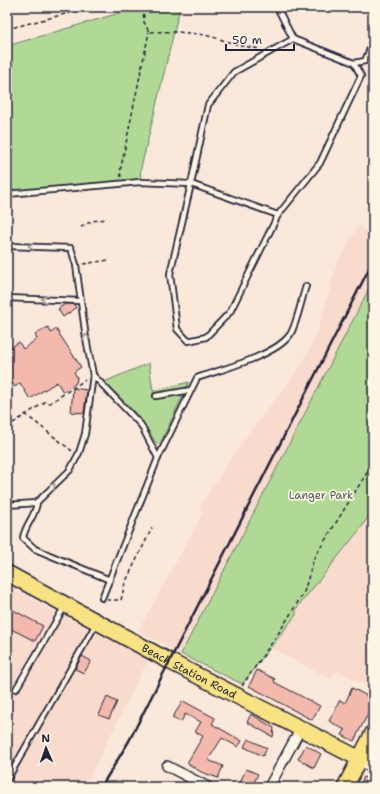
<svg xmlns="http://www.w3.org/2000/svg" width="380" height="794" font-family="'Shantell Sans',sans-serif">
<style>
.built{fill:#f8dbcc}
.green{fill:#b0d996;stroke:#697e68}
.building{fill:#f3b9ac;stroke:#22223b}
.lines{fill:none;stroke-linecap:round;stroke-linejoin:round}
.lane-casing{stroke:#22223b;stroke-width:8}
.street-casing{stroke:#22223b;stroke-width:12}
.secondary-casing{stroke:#22223b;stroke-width:16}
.primary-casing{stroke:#22223b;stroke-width:18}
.path{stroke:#22223b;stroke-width:1.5;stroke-dasharray:4 3;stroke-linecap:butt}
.lane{stroke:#fcf5e5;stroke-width:4.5}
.street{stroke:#fcf5e5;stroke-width:9}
.secondary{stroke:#fcf5e5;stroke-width:13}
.primary{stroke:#f8e281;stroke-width:15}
.rail{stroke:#22223b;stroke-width:2.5}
.oneway{stroke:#9a9698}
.labels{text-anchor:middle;stroke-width:3.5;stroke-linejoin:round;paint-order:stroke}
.park-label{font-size:11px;fill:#4d5956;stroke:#fcf5e5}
.street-label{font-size:11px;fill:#22223b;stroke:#fcf5e5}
</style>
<rect width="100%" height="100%" fill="#fae9da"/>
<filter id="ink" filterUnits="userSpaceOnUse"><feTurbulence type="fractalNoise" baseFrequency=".025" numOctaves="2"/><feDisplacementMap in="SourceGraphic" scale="8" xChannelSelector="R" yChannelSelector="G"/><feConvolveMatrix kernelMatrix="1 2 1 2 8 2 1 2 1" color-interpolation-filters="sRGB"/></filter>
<g filter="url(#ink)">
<g class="built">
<polygon points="359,225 373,237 373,281 181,654 138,631 203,513 200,506 249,432 286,386 302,363 317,333 337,263"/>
<polygon points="373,509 373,684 370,688 337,671 331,679 271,648 296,615 296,609 361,528"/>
<polygon points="7,586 148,660 85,787 7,787"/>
</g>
<g class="green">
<polygon points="140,7 180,7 141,168 140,182 7,194 7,46"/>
<polygon points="373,281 373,509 361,528 296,609 296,615 242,684 181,654"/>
<path d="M149 363 153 391 189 382 160 444 156 443C143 419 124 401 104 382Z"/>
</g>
<g class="building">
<polygon points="65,304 74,304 76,308 63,317 58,309"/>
<polygon points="48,327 51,333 56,329 81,367 74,372 77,377 76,383 63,392 57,382 30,399 20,383 15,387 7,375 7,350 19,342 23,349 37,339 35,335"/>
<polygon points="73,388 87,390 84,413 71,412"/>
<polygon points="13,610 43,626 35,641 7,627 7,621"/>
<polygon points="82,656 91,661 84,673 75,669"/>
<polygon points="257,670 275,679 274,682 320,706 312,720 249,686"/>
<polygon points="352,688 373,699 373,704 354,741 342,735 345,730 329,721 340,700 345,703"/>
<polygon points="107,697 117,702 109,719 99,715"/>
<polygon points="183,701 215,718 212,724 242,741 238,747 222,738 208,760 223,766 218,778 201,772 187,763 203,736 195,732 201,722 185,714 181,722 172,718"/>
<polygon points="251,714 274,728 273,737 247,722"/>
<polygon points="248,739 267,748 263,756 244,747"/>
<polygon points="306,745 321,754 314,768 298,759"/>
<polygon points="246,769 258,774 252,787 238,787"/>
<polygon points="364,777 373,782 373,787 359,787"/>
</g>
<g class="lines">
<defs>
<g id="lane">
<polyline points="277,7 293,39"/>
<polygon points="293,39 354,63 361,76 320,163 278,215 230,312 206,337 188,341 177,329 170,274 191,184 208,105 234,72"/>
<polyline points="354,63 365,61 373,41"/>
<polyline points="7,194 140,182 191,184 278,215"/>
<polyline points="7,246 71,248 76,265 86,338 93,375 85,434 79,453 70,470 36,503 7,505"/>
<polyline points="7,298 81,301"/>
<polyline points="93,375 141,425 158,458"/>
<polyline points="156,396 191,390"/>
<path d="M37 501C37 515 25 524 23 538L35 549 110 580"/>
<path d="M102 598 158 458 197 378C222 369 274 356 289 336 296 328 302 297 306 286"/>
<polyline points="16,689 65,606"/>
<polyline points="7,780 96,624"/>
</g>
<g id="street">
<polyline points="167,766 208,787"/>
<polyline points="269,787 301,728"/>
</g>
<polyline id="secondary" points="360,759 373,766"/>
<g id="primary">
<path id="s1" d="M7 573 169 661 360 759"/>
<polyline points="345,787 373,733"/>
</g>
</defs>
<use href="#lane" class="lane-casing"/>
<use href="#street" class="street-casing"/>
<use href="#secondary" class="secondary-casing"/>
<use href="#primary" class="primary-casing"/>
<g class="path">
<path d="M143 7 144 22 149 32C170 31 192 32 213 37 229 42 243 47 261 49"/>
<polyline points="7,29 92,7"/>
<polyline points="121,177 120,172 149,32"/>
<polyline points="81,227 92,221 106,219"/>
<polyline points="83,264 109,260"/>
<polyline points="25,414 72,451"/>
<polyline points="7,427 45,402 50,403 85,380"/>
<polyline points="107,600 121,600 125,583 152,528"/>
<polyline points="242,686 280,631 304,592 314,558 373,463"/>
</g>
<use href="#lane" class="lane"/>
<use href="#street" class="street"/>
<use href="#secondary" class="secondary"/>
<use href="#primary" class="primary"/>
<polyline class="rail" points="101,787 129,741 373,261"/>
</g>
<defs><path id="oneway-chevron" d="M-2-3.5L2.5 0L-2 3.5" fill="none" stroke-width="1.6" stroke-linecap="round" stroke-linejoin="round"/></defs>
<g class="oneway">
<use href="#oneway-chevron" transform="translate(31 246) rotate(-178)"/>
<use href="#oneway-chevron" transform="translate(44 299) rotate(-178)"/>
<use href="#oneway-chevron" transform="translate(86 337) rotate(-99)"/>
<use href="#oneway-chevron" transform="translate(53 486) rotate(-43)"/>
</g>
</g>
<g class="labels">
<g class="park-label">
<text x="321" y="499">Langer Park</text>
</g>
<g class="street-label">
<text dy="4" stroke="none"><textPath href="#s1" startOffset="207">Beach Station Road</textPath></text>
</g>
</g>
<rect width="380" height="794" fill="none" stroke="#fcf5e5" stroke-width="24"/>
<rect x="12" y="12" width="356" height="770" fill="none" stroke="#22223b" stroke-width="1.5" filter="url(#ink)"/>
<g transform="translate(46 748) rotate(358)" stroke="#fcf5e5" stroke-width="3" paint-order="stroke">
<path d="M0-3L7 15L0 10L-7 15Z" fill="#22223b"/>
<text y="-6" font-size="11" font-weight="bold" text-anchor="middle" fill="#22223b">N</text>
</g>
<path d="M226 44v6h68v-6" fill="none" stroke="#22223b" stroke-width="2"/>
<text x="232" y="44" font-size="12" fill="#22223b" stroke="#fcf5e5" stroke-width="3" paint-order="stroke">50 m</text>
</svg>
